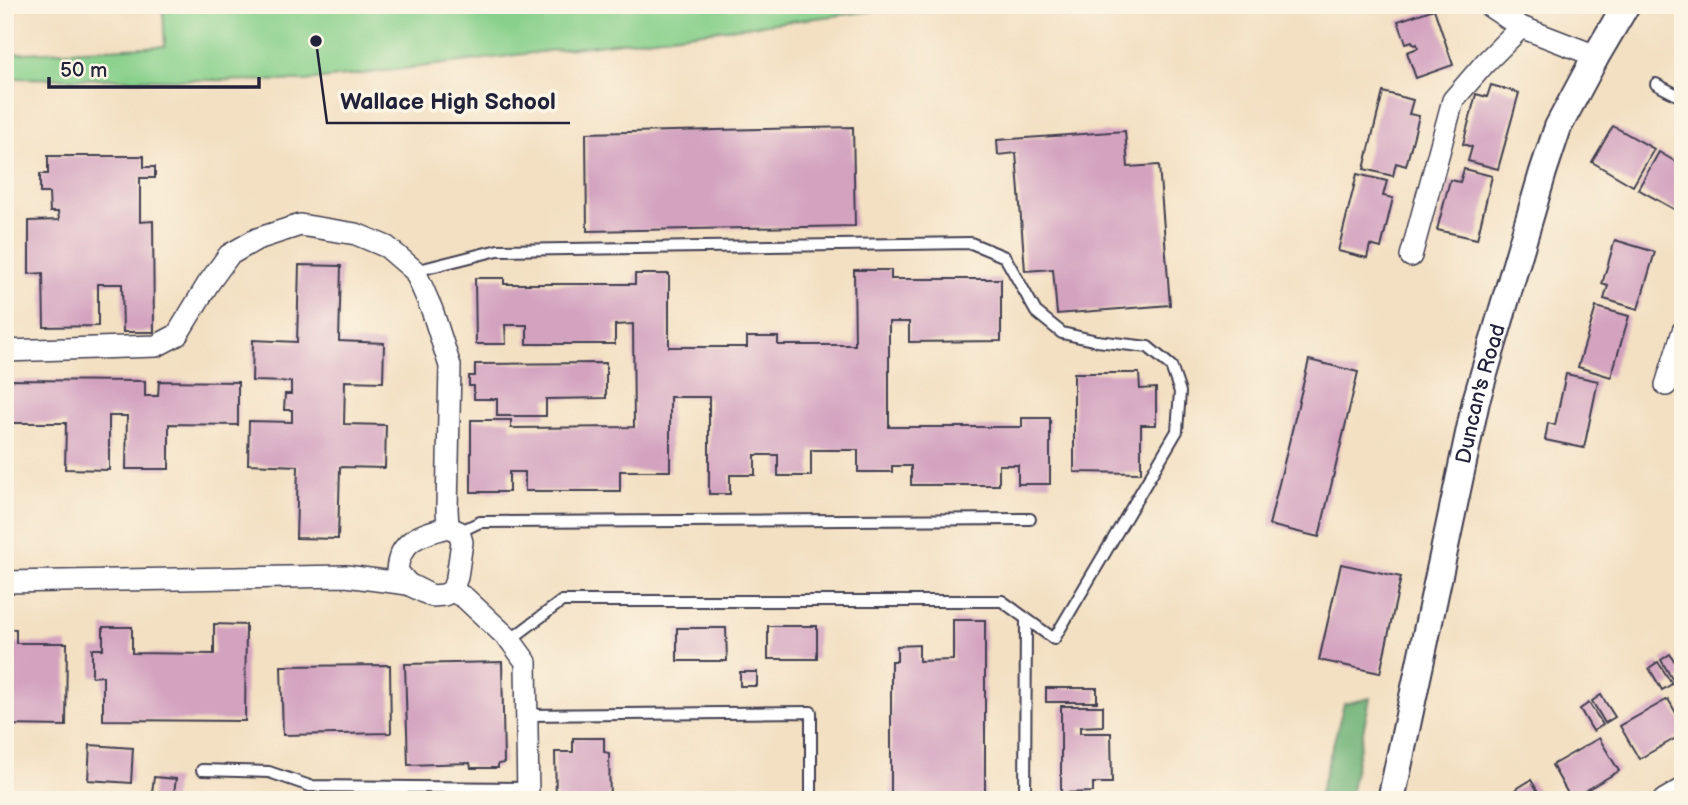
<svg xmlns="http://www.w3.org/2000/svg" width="1688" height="805" font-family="'Balsamiq Sans',sans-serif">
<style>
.green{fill:#88d08b;stroke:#557963;stroke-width:2}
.forest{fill:#6eb277;stroke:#486a59;stroke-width:2}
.building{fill:#d3a2bf}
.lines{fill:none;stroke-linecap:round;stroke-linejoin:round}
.service-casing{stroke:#413e4f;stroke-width:14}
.minor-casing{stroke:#413e4f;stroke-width:24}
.tertiary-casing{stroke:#413e4f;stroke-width:30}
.service{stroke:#fff;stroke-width:10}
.minor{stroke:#fff;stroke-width:21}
.tertiary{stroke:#fff;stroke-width:26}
.labels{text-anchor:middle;stroke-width:7;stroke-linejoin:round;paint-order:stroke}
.street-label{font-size:21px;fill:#22223b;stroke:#fcf5e5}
.leader{fill:none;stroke:#22223b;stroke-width:2.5}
.callout-dot{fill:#22223b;stroke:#fcf5e5;stroke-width:2.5}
.callout-label{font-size:23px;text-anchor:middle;font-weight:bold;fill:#22223b;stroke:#fcf5e5;stroke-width:7;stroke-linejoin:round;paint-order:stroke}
</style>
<rect width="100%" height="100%" fill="#fcf5e5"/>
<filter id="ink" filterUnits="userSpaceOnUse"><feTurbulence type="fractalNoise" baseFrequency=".0143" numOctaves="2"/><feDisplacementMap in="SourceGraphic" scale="14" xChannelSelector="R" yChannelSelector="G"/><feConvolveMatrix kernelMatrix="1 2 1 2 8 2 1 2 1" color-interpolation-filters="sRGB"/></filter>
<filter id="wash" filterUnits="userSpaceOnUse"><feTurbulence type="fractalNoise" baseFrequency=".00686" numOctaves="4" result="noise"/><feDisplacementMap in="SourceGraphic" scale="28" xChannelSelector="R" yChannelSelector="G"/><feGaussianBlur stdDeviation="1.57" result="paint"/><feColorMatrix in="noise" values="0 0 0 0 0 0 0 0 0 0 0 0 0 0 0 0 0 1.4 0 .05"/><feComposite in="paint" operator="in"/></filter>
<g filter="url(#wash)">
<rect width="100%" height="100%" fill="#f3dfc1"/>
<polygon class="green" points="126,5 922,5 305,81 5,78 5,54 165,46 163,9 127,9"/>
<polygon class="forest" points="1370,698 1349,800 1318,800 1344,704"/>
<g id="blocks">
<g class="building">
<polygon points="1434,9 1453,65 1416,78 1407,52 1418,48 1417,44 1414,45 1412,41 1406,43 1398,21"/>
<polygon points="1491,85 1519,93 1498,169 1468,161 1472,147 1463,144 1476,94 1487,97"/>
<polygon points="1383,92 1413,100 1409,114 1419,116 1406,166 1396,163 1393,176 1364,169"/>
<polygon points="1613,126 1654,149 1633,186 1592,162"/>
<polygon points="853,127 855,226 587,231 586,133"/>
<polygon points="1125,131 1128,167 1159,165 1170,305 1057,314 1053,269 1025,271 1016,153 998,155 997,140"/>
<polygon points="1659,152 1683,166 1683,206 1679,212 1638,189"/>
<polygon points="48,156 144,156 144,167 155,167 155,178 140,178 140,222 153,221 154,332 123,332 122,284 98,284 98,326 44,327 43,273 29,274 29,221 59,220 58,212 50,212 49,193 40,193 40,174 48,174"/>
<polygon points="1464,169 1492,176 1477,239 1437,230 1450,180 1460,182"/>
<polygon points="1357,174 1387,181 1383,196 1393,198 1381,248 1370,245 1367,258 1338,251"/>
<polygon points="1615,240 1655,252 1638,309 1604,299 1608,286 1602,284"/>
<polygon points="299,265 341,266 339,341 384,343 383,382 345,381 344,424 386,425 385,468 340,467 338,539 296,538 298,466 248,464 249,421 292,422 292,410 284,410 285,394 291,394 291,382 252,381 253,340 297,342"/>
<polygon points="854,270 891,270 891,279 1001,279 1001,341 909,342 909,322 889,322 889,427 1022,427 1022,418 1050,418 1050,484 1018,484 1018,465 999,465 999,485 911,485 911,466 892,466 892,472 858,472 858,450 811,450 811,476 778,476 778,455 755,455 755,475 730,475 730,494 709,494 709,397 670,397 670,471 620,471 620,491 525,491 525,472 509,472 509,492 471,492 471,420 511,420 511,428 634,427 633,324 615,325 615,344 527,344 527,325 505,325 506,344 476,344 475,278 504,278 504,284 635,284 635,274 669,274 669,347 747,347 747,337 778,337 778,345 855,345"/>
<polygon points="1596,307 1629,316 1611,377 1578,367"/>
<polygon points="1309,360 1358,372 1319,537 1269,525"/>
<polygon points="606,363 606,398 546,399 546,416 497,416 497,399 474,399 474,386 469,386 469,376 475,376 475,364"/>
<polygon points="1074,373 1139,373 1140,389 1156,388 1156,425 1141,425 1141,473 1074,472"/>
<polygon points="1566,374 1598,381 1584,448 1545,440 1548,423 1555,425"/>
<polygon points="5,380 145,381 145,396 158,396 159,381 238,382 238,425 169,424 169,469 126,469 127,416 109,416 109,470 65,469 66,423 5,423"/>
<polygon points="1341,564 1401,577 1380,673 1319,660"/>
<polygon points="953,620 985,620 985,800 891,800 891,661 897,661 897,646 919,645 919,661 953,660"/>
<polygon points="214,624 246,625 245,721 103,720 103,676 92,677 92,649 103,649 103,627 132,627 132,653 214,654"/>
<rect x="768" y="626" width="49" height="33"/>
<polygon points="677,628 726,628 727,661 677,661"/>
<polygon points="5,629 16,629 16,643 67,643 66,726 5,725"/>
<polygon points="1670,654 1683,675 1683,677 1674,682 1661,660"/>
<polygon points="502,662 504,763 498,764 498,768 471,768 470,763 408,765 405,664"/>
<polygon points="1658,662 1672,684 1662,690 1649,668"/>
<polygon points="390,665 391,733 283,735 281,666"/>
<rect x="740" y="672" width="17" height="14"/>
<rect x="1046" y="688" width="51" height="14"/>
<polygon points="1601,695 1615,717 1605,723 1592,701"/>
<polygon points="1668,699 1683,725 1683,734 1639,759 1620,726"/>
<polygon points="1589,703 1603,725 1593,731 1580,709"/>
<polygon points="1061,706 1103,706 1103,726 1080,727 1080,733 1111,733 1112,783 1093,783 1093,792 1061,793"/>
<polygon points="573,738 604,738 604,752 609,753 610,800 556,800 555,752 573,752"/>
<polygon points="1599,738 1619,771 1571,799 1552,765"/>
<polygon points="90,745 133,748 131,783 88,780"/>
<polygon points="154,777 176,779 173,800 151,800"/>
<polygon points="1531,780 1543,800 1497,800 1508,794"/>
</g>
</g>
</g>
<g filter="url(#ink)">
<use href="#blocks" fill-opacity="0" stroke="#413e4f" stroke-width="2"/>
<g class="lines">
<defs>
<g id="service">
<polyline points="1656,84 1683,98"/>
<polyline points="415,271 498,250 971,243 1005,257 1036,312 1062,333 1097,341 1148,347 1171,366 1180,392 1177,431 1054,639 1002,601 562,601 510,640"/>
<polyline points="459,532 480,522 1030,519"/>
<polyline points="527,715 811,712 811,800"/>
<polyline points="202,770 269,772 310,786 527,788"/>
<polyline points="1025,800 1026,619"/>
</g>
<g id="minor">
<polyline points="1488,5 1521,27 1596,56"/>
<polyline points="1411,256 1453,100 1485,63 1521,27"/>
<polyline points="5,351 156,346 177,335 208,284 229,255 257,239 300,225 356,234 387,247 415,271 432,310 450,366 447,509 448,527"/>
<polyline points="1666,385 1683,331"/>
<path d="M448 527 459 532 462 542 457 577 452 591 444 595 432 596 408 584 397 571C399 539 423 534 448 527Z"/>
<polyline points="5,582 346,576 408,584"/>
<polyline points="452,591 465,598 510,640 526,662 528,800"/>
<polyline points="1664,800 1683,789"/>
</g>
<g id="tertiary">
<path id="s1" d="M1391 800 1476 401 1543 172 1558 127 1596 56 1626 5"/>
</g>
</defs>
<use href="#service" class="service-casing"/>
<use href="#minor" class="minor-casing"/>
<use href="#tertiary" class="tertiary-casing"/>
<use href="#service" class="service"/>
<use href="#minor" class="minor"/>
<use href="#tertiary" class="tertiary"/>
</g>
</g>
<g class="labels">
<g class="street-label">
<text dy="7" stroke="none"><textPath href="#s1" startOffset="416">Duncan's Road</textPath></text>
</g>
</g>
<path class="leader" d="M316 41L327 123H570"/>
<circle class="callout-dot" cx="316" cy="41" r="7"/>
<g class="callout-label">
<text x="448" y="109">Wallace High School</text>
</g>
<rect width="1688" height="805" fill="none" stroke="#fcf5e5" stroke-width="28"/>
<path d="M49 77v10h210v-10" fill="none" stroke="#22223b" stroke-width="3.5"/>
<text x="60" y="77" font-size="21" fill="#22223b" stroke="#fcf5e5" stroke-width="5" paint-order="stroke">50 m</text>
</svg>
